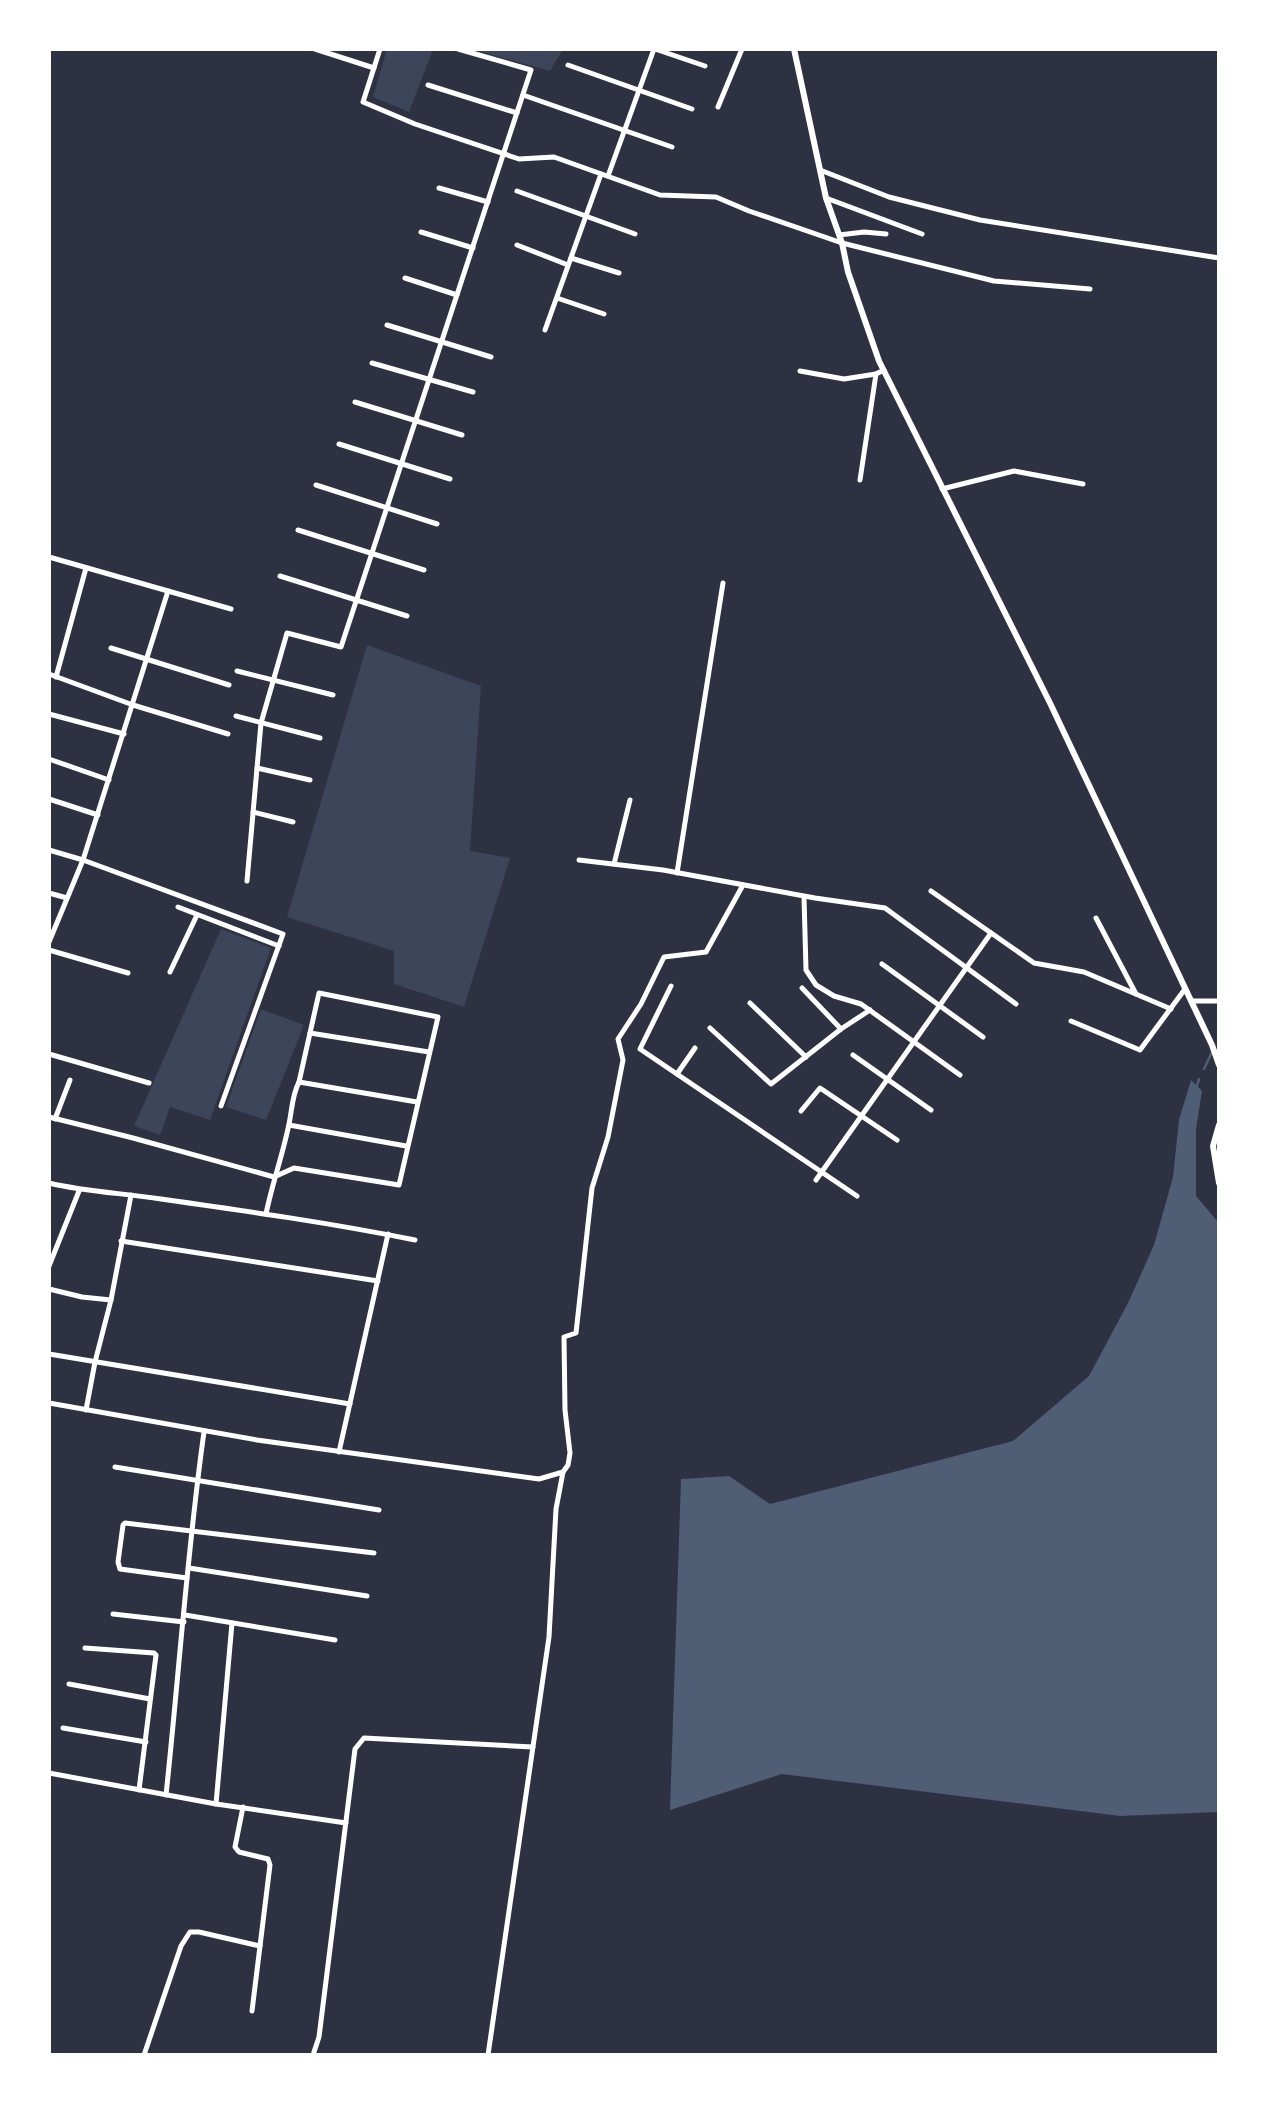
<svg xmlns="http://www.w3.org/2000/svg" width="1268" height="2104" font-family="Mulish,sans-serif">
<style>
.green{fill:#3c4559}
.water{fill:#4f5d75}
.lines{fill:none;stroke-linecap:round;stroke-linejoin:round}
.stream{stroke:#4f5d75;stroke-width:2.5}
.minor{stroke:#fff;stroke-width:5}
.tertiary{stroke:#fff;stroke-width:6}
</style>
<rect width="100%" height="100%" fill="#2d3142"/>
<g class="green">
<polygon points="387,49 433,49 409,112 373,97"/>
<polygon points="471,49 563,49 550,71"/>
<polygon points="367,645 481,686 470,851 510,858 464,1007 394,984 394,951 287,917"/>
<polygon points="221,929 271,948 210,1120 170,1107 160,1135 134,1126"/>
<polygon points="261,1009 304,1025 266,1120 226,1107"/>
</g>
<polygon class="water" points="1191,1080 1202,1091 1196,1129 1196,1196 1219,1223 1219,1812 1120,1816 782,1774 670,1810 681,1479 729,1476 770,1504 1013,1441 1089,1376 1128,1303 1154,1245 1173,1177 1179,1120"/>
<g class="lines">
<g class="stream">
<polyline points="1204,1069 1213,1050"/>
<polyline points="1196,1089 1199,1079"/>
</g>
<g class="minor">
<polyline points="315,49 374,68"/>
<polyline points="380,49 363,102 415,124 519,159 554,157 660,195 716,197 749,211 842,243 994,281 1090,289"/>
<polyline points="655,49 705,66"/>
<polyline points="568,65 692,109"/>
<polyline points="428,85 517,113"/>
<polyline points="523,95 672,147"/>
<polyline points="718,107 742,49"/>
<polyline points="820,170 889,197 980,220 1219,258"/>
<polyline points="608,176 654,49"/>
<polyline points="439,188 488,202"/>
<polyline points="517,191 635,234"/>
<polyline points="826,198 922,234"/>
<polyline points="421,232 473,248"/>
<polyline points="839,235 864,232 886,234"/>
<polyline points="517,245 568,265"/>
<polyline points="571,258 619,273"/>
<polyline points="405,278 457,295"/>
<polyline points="557,298 604,314"/>
<polyline points="387,325 491,357"/>
<polyline points="545,330 601,174"/>
<polyline points="372,363 473,392"/>
<polyline points="800,371 844,379 876,374"/>
<polyline points="355,402 462,435"/>
<polyline points="339,444 450,479"/>
<polyline points="860,480 876,374 884,370"/>
<polyline points="316,485 437,524"/>
<polyline points="942,489 1014,471 1083,484"/>
<polyline points="298,530 424,570"/>
<polyline points="49,557 231,609"/>
<polyline points="280,576 407,616"/>
<polyline points="111,648 229,685"/>
<polyline points="237,671 333,695"/>
<polyline points="49,674 133,705 228,734"/>
<polyline points="56,677 86,568"/>
<polyline points="49,714 124,734"/>
<polyline points="236,716 320,738"/>
<polyline points="49,759 109,780"/>
<polyline points="257,768 310,780"/>
<polyline points="49,799 98,815"/>
<polyline points="253,812 293,822"/>
<polyline points="49,850 83,860 283,934 221,1106"/>
<polyline points="579,860 663,870 815,898 885,908 1016,1004"/>
<polyline points="614,864 630,800"/>
<polyline points="677,873 723,583"/>
<polyline points="247,881 261,723 287,633 341,647 531,70 458,49"/>
<polyline points="931,891 1034,963 1084,972 1171,1009"/>
<polyline points="49,893 67,898"/>
<polyline points="804,897 806,970 816,985 834,996 861,1004 960,1075"/>
<polyline points="178,907 279,946"/>
<polyline points="1096,918 1136,994"/>
<polyline points="49,942 83,860 168,591"/>
<polyline points="49,950 128,973"/>
<polyline points="882,964 983,1037"/>
<polyline points="170,972 197,915"/>
<polyline points="671,986 640,1049 857,1196"/>
<polyline points="802,988 841,1029"/>
<polyline points="1191,1001 1219,1001"/>
<polyline points="750,1003 806,1057"/>
<polyline points="1071,1021 1140,1050 1185,989"/>
<polyline points="710,1028 771,1084 841,1029 870,1010"/>
<polyline points="310,1033 429,1052"/>
<polyline points="49,1054 149,1083"/>
<polyline points="853,1055 931,1110"/>
<polyline points="677,1074 695,1048"/>
<polyline points="299,1082 417,1102"/>
<polyline points="801,1111 820,1088 897,1140"/>
<path d="M49 1117 133 1138 274 1177 294 1168 399 1185 438 1017 319 993 299 1082C292 1095 292 1110 289 1124 283 1154 272 1184 266 1214"/>
<polyline points="55,1119 70,1080"/>
<polyline points="289,1125 406,1146"/>
<polyline points="816,1180 991,933"/>
<path d="M49 1183C86 1192 123 1193 161 1199 246 1211 331 1223 415 1240"/>
<polyline points="121,1241 378,1281"/>
<polyline points="49,1266 79,1191"/>
<polyline points="49,1289 82,1297 111,1300"/>
<polyline points="49,1354 350,1404"/>
<polyline points="49,1403 257,1440 539,1479 563,1472"/>
<polyline points="86,1410 95,1362 111,1300 131,1195"/>
<polyline points="339,1452 388,1234"/>
<polyline points="115,1467 379,1510"/>
<polyline points="189,1568 367,1596"/>
<polyline points="187,1578 120,1569 118,1562 123,1525 125,1523 374,1553"/>
<polyline points="113,1614 184,1622"/>
<polyline points="185,1615 335,1640"/>
<polyline points="85,1648 154,1653 156,1655 139,1790"/>
<polyline points="69,1684 150,1699"/>
<polyline points="63,1728 146,1742"/>
<polyline points="49,1773 216,1804 346,1823"/>
<path d="M166 1795C179 1674 187 1552 204 1432"/>
<polyline points="216,1804 232,1623"/>
<polyline points="243,1807 235,1847 239,1852 268,1859 270,1865 252,2011"/>
<polyline points="144,2055 181,1946 190,1932 199,1932 260,1946"/>
<polyline points="313,2055 319,2037 355,1749 364,1738 533,1747"/>
<polyline points="488,2055 549,1637 556,1509 563,1472 568,1465 570,1453 565,1410 564,1337 576,1333 592,1188 608,1137 623,1060 618,1039 641,1004 664,957 706,952 743,885"/>
</g>
<g class="tertiary">
<polyline points="794,49 826,198 842,243 848,272 879,361 1050,703 1212,1045 1219,1065"/>
<polyline points="1219,1125 1213,1146 1219,1183"/>
</g>
</g>
<rect width="1268" height="2104" fill="none" stroke="#ffffff" stroke-width="102"/>
</svg>
